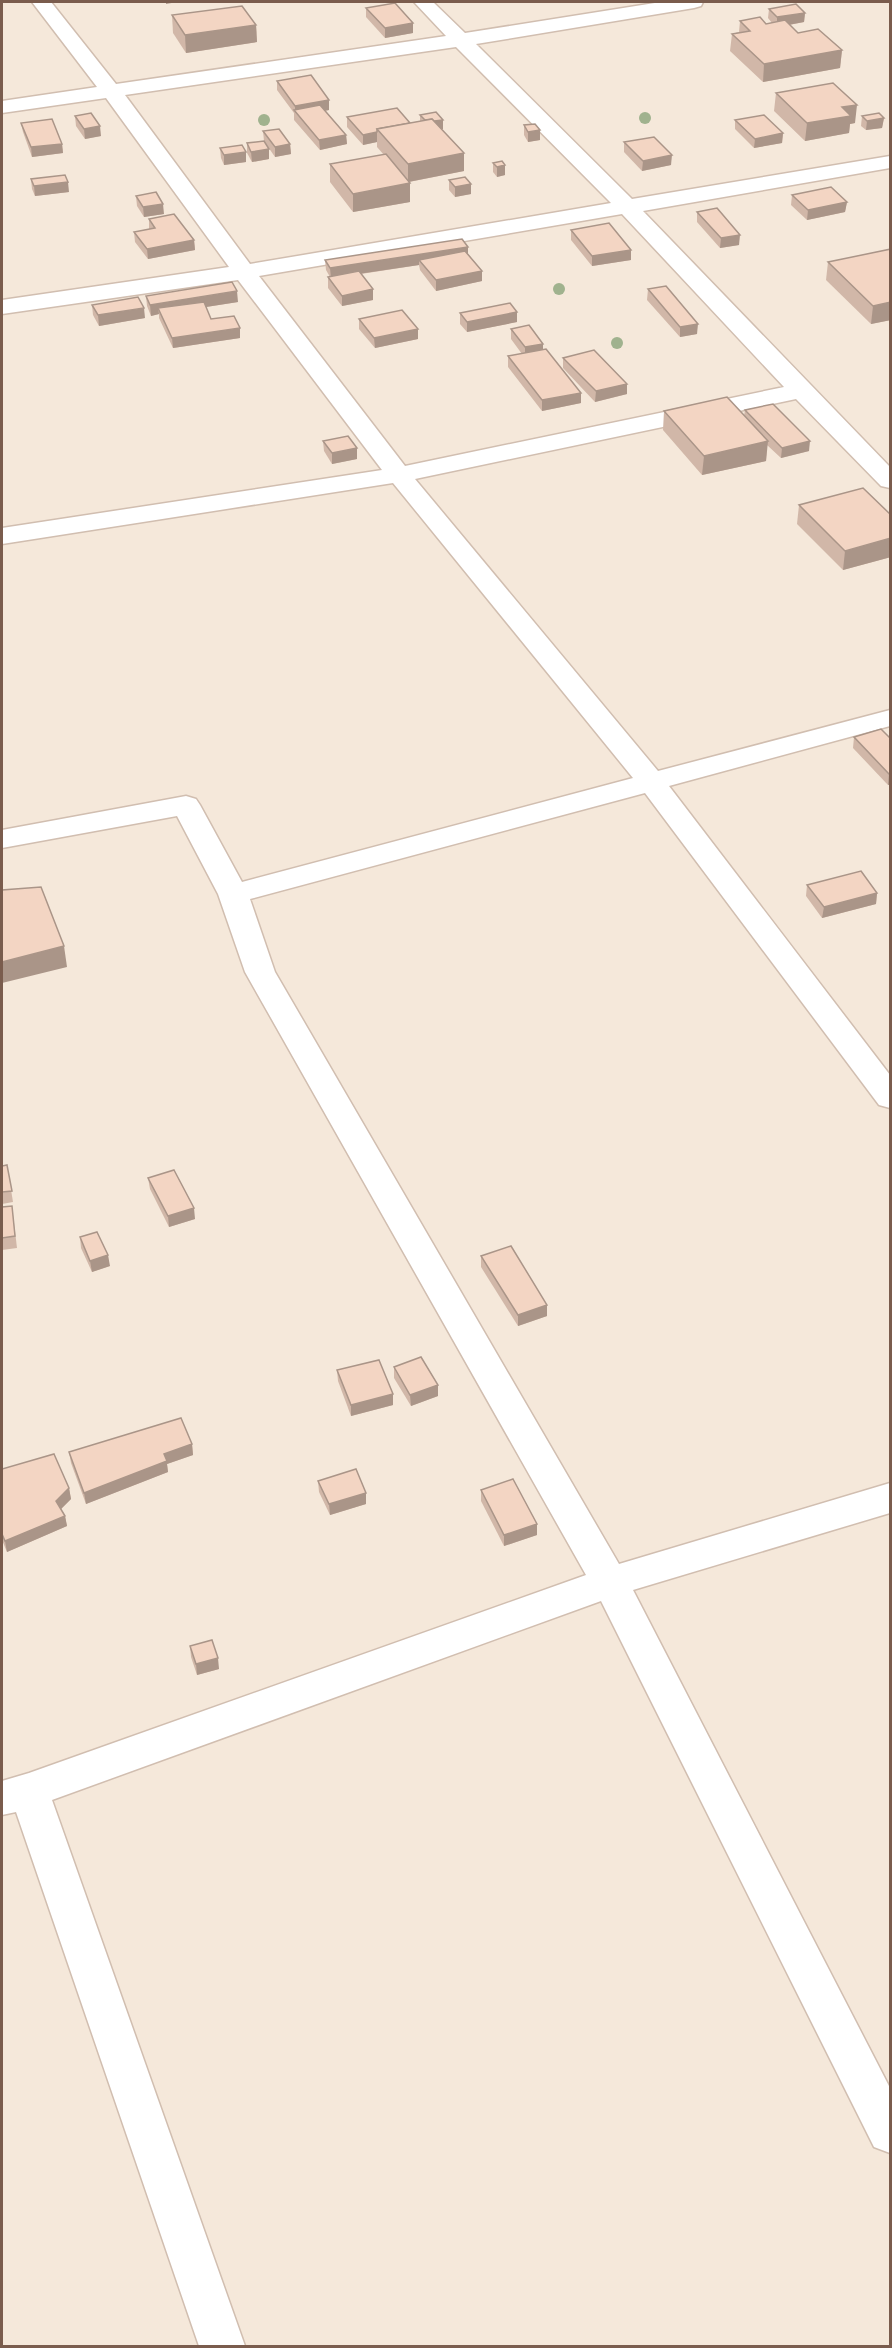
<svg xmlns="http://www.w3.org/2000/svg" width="892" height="2348" font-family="'Varela Round',sans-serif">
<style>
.residential{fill:#f5e8da}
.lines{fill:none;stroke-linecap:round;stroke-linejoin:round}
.street-casing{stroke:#d1beb0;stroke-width:3}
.street{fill:#fff;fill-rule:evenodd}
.tree{fill:#a0b28e}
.wall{fill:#d1b7a8}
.shaded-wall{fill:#aa9588}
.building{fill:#f3d5c3;stroke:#aa9588;stroke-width:1.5}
</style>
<rect width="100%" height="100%" fill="#fdf6ec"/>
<rect class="residential" x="2" y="2" width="888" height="2344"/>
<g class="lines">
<defs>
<path id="street" d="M32 2H51L116 84 446 36 414 2H433L465 33 661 2H703L701 6 694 8 476 44 632 199 890 156V168L643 211 890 467V488L881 486 796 399 415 479 658 771 890 710V726L669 786 890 1075V1108L879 1105 645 793 250 899 275 972 619 1564 890 1483V1513L633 1590 890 2088V2153L874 2147 601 1601 52 1800 245 2346H199L16 1812 2 1815V1781L29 1773 586 1575 245 972 218 894 177 816 2 848V830L186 796 196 799 200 805 242 882 633 778 393 483 2 544V528L382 470 238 280 2 314V300L229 267 106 98 2 113V101L97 87ZM456 47 611 203 250 264 125 95ZM622 214 784 387 405 466 259 276Z"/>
</defs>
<use href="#street" class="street-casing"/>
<use href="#street" class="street"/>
</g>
<g class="tree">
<circle cx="645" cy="118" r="6"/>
<circle cx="264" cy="120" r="6"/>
<circle cx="559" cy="289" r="6"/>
<circle cx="617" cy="343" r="6"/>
</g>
<g class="wall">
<polygon points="366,8 413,23 413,33 385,38 366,17"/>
<polygon points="769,9 805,13 804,22 789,25 798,33 842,50 840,68 763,82 730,51 732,34 739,32 740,21 766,24 772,23 768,18"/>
<polygon points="172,15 256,25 257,42 186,53 173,33"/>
<polygon points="277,81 329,100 329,110 325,111 346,135 347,144 320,150 294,120 294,113 277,90"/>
<polygon points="776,93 855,123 850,124 849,133 805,141 774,111"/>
<polygon points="420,115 443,120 442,130 464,153 464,171 409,182 410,183 410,202 353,212 330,182 330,164 384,155 377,147 377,142 363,145 347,127 347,117 410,123 420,121"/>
<polygon points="75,116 101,136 85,139 76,126"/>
<polygon points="862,116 884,118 882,128 866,130 861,126"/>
<polygon points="735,120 783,133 782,143 754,148 735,129"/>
<polygon points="21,123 62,144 63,153 32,157 23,132"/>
<polygon points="524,125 540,140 528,142 524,135"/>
<polygon points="263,131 290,144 291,154 275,157 264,141"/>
<polygon points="624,142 671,165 642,171 624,152"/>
<polygon points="247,143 269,149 269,159 252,162 247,153"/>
<polygon points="220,148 246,152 246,162 224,165 221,158"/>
<polygon points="493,163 505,165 505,175 497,177 493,172"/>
<polygon points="31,179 69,192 35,196 32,189"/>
<polygon points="449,180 471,184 471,194 455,197 449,190"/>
<polygon points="792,195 847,202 845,212 807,220 791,205"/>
<polygon points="136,196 164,214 144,217 137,206"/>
<polygon points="697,212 739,245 720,248 697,222"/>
<polygon points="149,219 194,240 195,250 148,259 135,242 134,232 149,229"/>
<polygon points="571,230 631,260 592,266 571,240"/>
<polygon points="468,247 468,254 482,271 482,281 436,291 420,270 419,265 361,274 373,289 373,300 342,306 328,288 328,277 330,277 326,270 325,260"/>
<polygon points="891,249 891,320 871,324 826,280 828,262"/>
<polygon points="648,289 697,334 680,337 647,300"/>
<polygon points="146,296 238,302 206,307 211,319 240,328 240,338 173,348 159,318 159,314 151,316 147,306"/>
<polygon points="92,305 145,318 99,326 93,315"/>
<polygon points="517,312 517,322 467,332 460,324 460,313"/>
<polygon points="359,319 418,339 375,348 359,329"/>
<polygon points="511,329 543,344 543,349 581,403 542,411 508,367 508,356 522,354 511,339"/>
<polygon points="563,358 627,384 627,394 595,402 563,368"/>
<polygon points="745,410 809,451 781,458 767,445 766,461 702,475 663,430 664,411 744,416"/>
<polygon points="323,441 357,459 332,464 324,451"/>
<polygon points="799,505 891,515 891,557 843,570 797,524"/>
<polygon points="854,737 891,739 891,784 888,785 853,748"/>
<polygon points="807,885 877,893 876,904 822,918 806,896"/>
<polygon points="7,1165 13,1202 2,1204 2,1166"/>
<polygon points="148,1178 195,1219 169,1227 150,1189"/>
<polygon points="12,1206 17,1248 2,1250 2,1207"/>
<polygon points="80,1237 110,1266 92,1272 81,1248"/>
<polygon points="481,1256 547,1316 518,1326 481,1267"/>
<polygon points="394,1367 438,1385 438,1396 411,1406 394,1378"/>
<polygon points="337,1370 393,1394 393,1405 351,1416 338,1381"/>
<polygon points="192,1444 193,1455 167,1464 168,1472 86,1504 71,1463 69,1452"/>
<polygon points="2,1469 69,1488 71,1499 61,1509 65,1516 67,1526 7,1552 2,1540"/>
<polygon points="318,1481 366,1493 366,1504 330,1515 319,1492"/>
<polygon points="481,1490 537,1535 504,1546 481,1501"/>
<polygon points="190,1646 219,1669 197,1675 191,1657"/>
</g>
<g class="shaded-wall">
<polygon points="166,2 177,2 166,4"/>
<polygon points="805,13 804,22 777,27 777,17"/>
<polygon points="413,23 413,33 385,38 385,28"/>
<polygon points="256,25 257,42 186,53 185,35"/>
<polygon points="842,50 840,68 763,82 764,64"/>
<polygon points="329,100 329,110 298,115 295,112 295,106"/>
<polygon points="857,105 855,123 850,124 849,133 805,141 807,123 842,107"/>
<polygon points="884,118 882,128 866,130 867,121"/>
<polygon points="443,120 443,129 426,132 426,122"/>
<polygon points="100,126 101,136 85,139 84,129"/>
<polygon points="540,130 540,140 528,142 528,132"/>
<polygon points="377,132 377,142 363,145 363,135"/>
<polygon points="783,133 782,143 754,148 755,139"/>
<polygon points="346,135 347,144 320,150 319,140"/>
<polygon points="62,144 63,153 32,157 31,147"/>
<polygon points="290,144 291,154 275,157 275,147"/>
<polygon points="269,149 269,159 252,162 251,152"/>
<polygon points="246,152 246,162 224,165 224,155"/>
<polygon points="464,153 464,171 408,182 408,164"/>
<polygon points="672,155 671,165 642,171 643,161"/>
<polygon points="505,165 505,175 497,177 497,167"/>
<polygon points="68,182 69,192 35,196 34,186"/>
<polygon points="410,183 410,202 353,212 353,194"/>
<polygon points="471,184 471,194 455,197 455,187"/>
<polygon points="847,202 845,212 807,220 808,210"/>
<polygon points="163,204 164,214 144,217 143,207"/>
<polygon points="740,235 739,245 720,248 721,238"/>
<polygon points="194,240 195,250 148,259 147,249"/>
<polygon points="468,247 468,257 419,260 419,265 331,278 330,268"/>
<polygon points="631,250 631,260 592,266 592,256"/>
<polygon points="482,271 482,281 436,291 436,280"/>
<polygon points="373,289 373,300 342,306 342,296"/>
<polygon points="237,291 238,302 161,314 158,308 159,314 151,316 150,305"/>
<polygon points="891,302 891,320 871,324 873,306"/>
<polygon points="144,308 145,318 99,326 98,315"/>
<polygon points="517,312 517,322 467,332 467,322"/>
<polygon points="698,324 697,334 680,337 680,327"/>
<polygon points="240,328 240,338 173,348 172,338"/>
<polygon points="418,329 418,339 375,348 374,338"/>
<polygon points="543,344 543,354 525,358 525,347"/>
<polygon points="627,384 627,394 595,402 596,391"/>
<polygon points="581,393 581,403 542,411 542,400"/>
<polygon points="768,441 766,461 702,475 704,456"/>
<polygon points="810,441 809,451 781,458 782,448"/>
<polygon points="357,448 357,459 332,464 332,453"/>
<polygon points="891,538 891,557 843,570 845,551"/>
<polygon points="889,774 891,774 891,784 888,785"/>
<polygon points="877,893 876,904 822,918 824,907"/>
<polygon points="64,946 67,967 2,983 2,962"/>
<polygon points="194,1208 195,1219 169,1227 168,1216"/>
<polygon points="108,1255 110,1266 92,1272 90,1261"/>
<polygon points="547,1305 547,1316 518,1326 518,1315"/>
<polygon points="438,1385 438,1396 411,1406 410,1395"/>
<polygon points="393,1394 393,1405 351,1416 351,1405"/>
<polygon points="192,1444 193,1455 167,1464 168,1472 86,1504 84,1493 164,1454"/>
<polygon points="69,1488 71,1499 58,1512 56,1501"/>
<polygon points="366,1493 366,1504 330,1515 329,1504"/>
<polygon points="65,1516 67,1526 7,1552 5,1541"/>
<polygon points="537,1524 537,1535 504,1546 504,1535"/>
<polygon points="218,1658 219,1669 197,1675 196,1664"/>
</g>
<g class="building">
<polygon points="395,3 413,23 385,28 366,8"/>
<polygon points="796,4 805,13 777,17 769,9"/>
<polygon points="242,6 256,25 185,35 172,15"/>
<polygon points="760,17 766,24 785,20 798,33 818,29 842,50 764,64 732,34 750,31 740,21"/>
<polygon points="311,75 329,100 295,106 277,81"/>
<polygon points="833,83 857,105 842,107 851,116 807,123 776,93"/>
<polygon points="320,105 346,135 319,140 294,110"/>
<polygon points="397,108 410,123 377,129 377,132 363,135 347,117"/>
<polygon points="436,112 443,120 434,121 432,119 425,120 420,115"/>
<polygon points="91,113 100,126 84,129 75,116"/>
<polygon points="879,113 884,118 867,121 862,116"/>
<polygon points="764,115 783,133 755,139 735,120"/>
<polygon points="52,119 62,144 31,147 21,123"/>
<polygon points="432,119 464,153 408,164 377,129"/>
<polygon points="535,124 540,130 528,132 524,125"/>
<polygon points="279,129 290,144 275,147 263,131"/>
<polygon points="654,137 672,155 643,161 624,142"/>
<polygon points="264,141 269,149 251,152 247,143"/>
<polygon points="242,145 246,152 224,155 220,148"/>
<polygon points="386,154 410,183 353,194 330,164"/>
<polygon points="502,161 505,165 497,167 493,163"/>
<polygon points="65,175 68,182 34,186 31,179"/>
<polygon points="465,177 471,184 455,187 449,180"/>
<polygon points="831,187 847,202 808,210 792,195"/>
<polygon points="156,192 163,204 143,207 136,196"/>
<polygon points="717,208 740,235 721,238 697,212"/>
<polygon points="174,214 194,240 147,249 134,232 155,228 149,219"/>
<polygon points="609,223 631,250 592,256 571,230"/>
<polygon points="462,239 468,247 330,268 325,260"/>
<polygon points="891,249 891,302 873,306 828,262"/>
<polygon points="465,251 482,271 436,280 419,260"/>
<polygon points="359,271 373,289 342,296 328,277"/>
<polygon points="232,282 237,291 150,305 146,296"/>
<polygon points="666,286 698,324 680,327 648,289"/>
<polygon points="138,297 144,308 98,315 92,305"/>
<polygon points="204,302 211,319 234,316 240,328 172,338 158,308"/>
<polygon points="510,303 517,312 467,322 460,313"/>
<polygon points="402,310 418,329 374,338 359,319"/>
<polygon points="529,325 543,344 525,347 511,329"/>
<polygon points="546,349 581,393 542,400 508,356"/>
<polygon points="594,350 627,384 596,391 563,358"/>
<polygon points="727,397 768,441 704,456 664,411"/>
<polygon points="773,404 810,441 782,448 745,410"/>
<polygon points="348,436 357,448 332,453 323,441"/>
<polygon points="863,488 891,515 891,538 845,551 799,505"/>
<polygon points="881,729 891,739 891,774 889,774 854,737"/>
<polygon points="861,871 877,893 824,907 807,885"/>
<polygon points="41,887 64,946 2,962 2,890"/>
<polygon points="7,1165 12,1191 2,1192 2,1166"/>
<polygon points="174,1170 194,1208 168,1216 148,1178"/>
<polygon points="12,1206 15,1236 2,1238 2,1207"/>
<polygon points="97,1232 108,1255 90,1261 80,1237"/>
<polygon points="511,1246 547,1305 518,1315 481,1256"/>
<polygon points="421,1357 438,1385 410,1395 394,1367"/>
<polygon points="379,1360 393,1394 351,1405 337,1370"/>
<polygon points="181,1418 192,1444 164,1454 167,1461 84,1493 69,1452"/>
<polygon points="54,1454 69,1488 56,1501 65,1516 5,1541 2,1534 2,1469"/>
<polygon points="356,1469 366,1493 329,1504 318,1481"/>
<polygon points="513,1479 537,1524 504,1535 481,1490"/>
<polygon points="212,1640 218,1658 196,1664 190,1646"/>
</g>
<rect width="892" height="2348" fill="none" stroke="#7a5c4d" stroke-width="6"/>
</svg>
